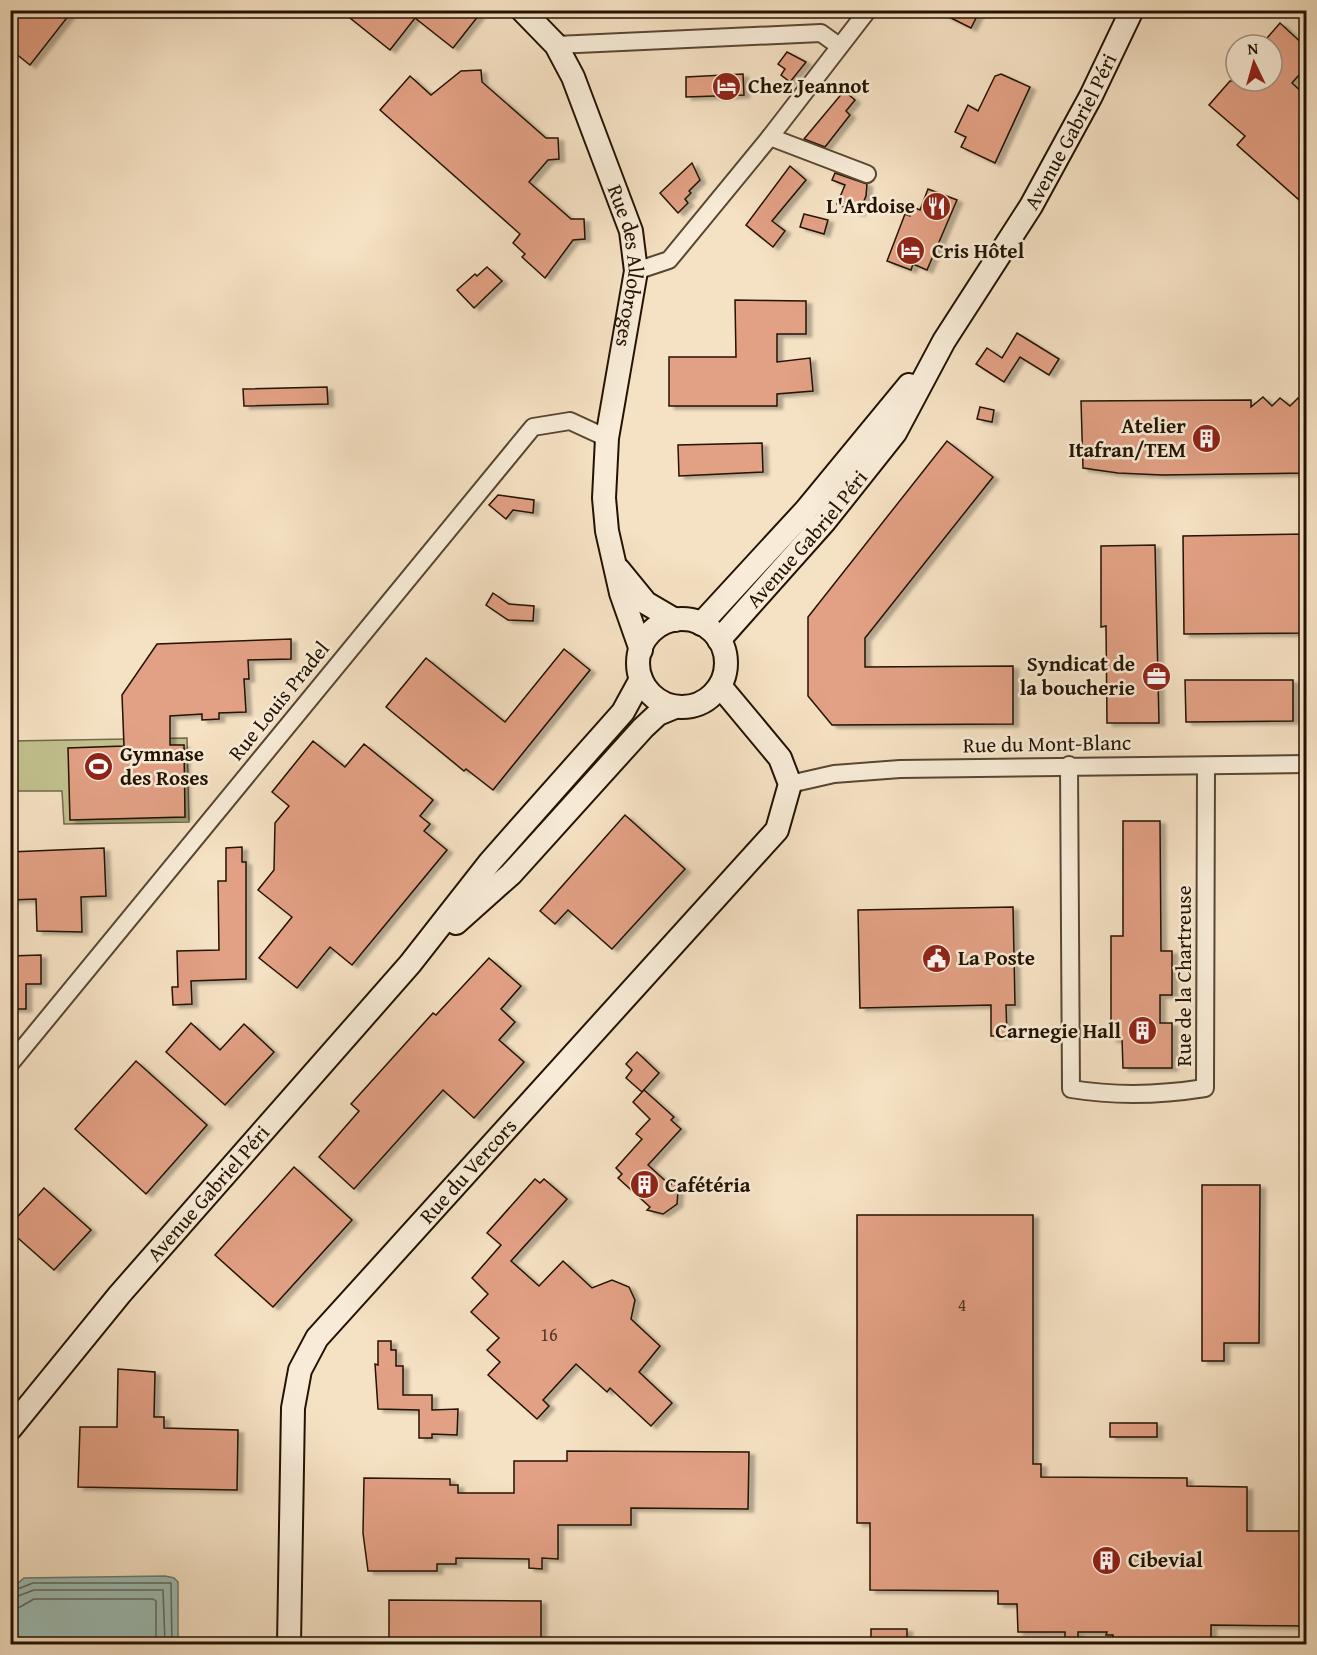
<svg xmlns="http://www.w3.org/2000/svg" width="1317" height="1655" font-family="'Gentium Book Plus',serif">
<style>
.green{fill:#c2c18f;stroke:#726a48;stroke-width:1.5}
.water{fill:#9cbdb5;stroke:#6c796d;stroke-width:1.5}
.lines{fill:none;stroke-linecap:round;stroke-linejoin:round}
.shore{stroke:#60685b;stroke-width:1.5}
.building{fill:#e2a084;stroke:#231201;stroke-width:1.5;filter:url(#shadow)}
.street-casing{stroke:#584632;stroke-width:20}
.secondary-casing{stroke:#231201;stroke-width:26}
.street{stroke:#f8ecd8;stroke-width:16}
.secondary{stroke:#f8ecd8;stroke-width:22}
.labels{text-anchor:middle;stroke-width:5;stroke-linejoin:round;paint-order:stroke}
.number-label{font-size:18px;fill:#533622}
.poi-label{font-size:21px;font-weight:bold;fill:#231201;stroke:#f8ecd8;text-anchor:start}
.street-label{font-size:21px;fill:#231201;stroke:#f8ecd8}
</style>
<defs>
<filter id="shadow"><feDropShadow dx="5.5" dy="3" stdDeviation="1.5" flood-color="#0004"/></filter>
</defs>
<rect width="100%" height="100%" fill="#f5e1c3"/>
<filter id="stains"><feTurbulence type="fractalNoise" baseFrequency=".00333" numOctaves="4"/><feColorMatrix values="0 0 0 0 .2 0 0 0 0 .09 0 0 0 0 .02 0 0 0 .5 -.17"/></filter>
<radialGradient id="worn" r=".72"><stop offset=".6" stop-color="#630" stop-opacity="0"/><stop offset="1" stop-color="#630" stop-opacity=".3"/></radialGradient>
<polygon class="green" points="187,738 189,822 64,824 62,791 11,791 10,741"/>
<polygon class="water" points="165,1576 174,1578 178,1582 178,1644 11,1644 11,1589 24,1578"/>
<g class="lines">
<g class="shore">
<polyline points="10,1592 33,1583 171,1583 172,1644"/>
<polyline points="10,1599 34,1590 163,1590 165,1644"/>
<polyline points="10,1608 20,1607 34,1599 153,1599 156,1601 156,1644"/>
</g>
</g>
<g class="building">
<polygon points="10,10 73,10 30,65 10,49"/>
<polygon points="340,10 483,10 453,48 415,18 390,50"/>
<polygon points="935,10 980,10 971,28"/>
<polygon points="1280,23 1306,47 1306,67 1292,83 1306,96 1306,206 1237,145 1245,136 1209,105 1230,81 1272,81 1272,45 1261,45"/>
<polygon points="787,52 806,62 790,82 781,75 785,69 778,64"/>
<polygon points="481,70 482,82 546,138 558,138 559,159 548,160 529,182 571,219 584,219 585,239 573,240 545,278 522,257 525,254 513,243 520,234 380,110 410,76 431,95 461,71"/>
<polygon points="743,74 744,95 686,97 686,77"/>
<polygon points="1001,74 1030,87 995,163 961,147 966,137 955,132 968,105 978,111 995,76"/>
<polygon points="844,91 855,100 846,111 850,115 825,147 804,139"/>
<polygon points="692,163 700,180 689,191 691,193 685,199 688,203 678,213 660,193"/>
<polygon points="790,166 806,180 772,221 785,231 773,247 746,225"/>
<polygon points="835,173 867,184 866,196 859,213 837,204 845,185 832,180"/>
<polygon points="928,189 957,200 927,270 913,264 911,270 887,261 905,214 910,216 913,207 920,210"/>
<polygon points="804,214 828,220 824,234 800,227"/>
<polygon points="487,267 502,281 474,308 457,290 475,274 477,276"/>
<polygon points="735,300 806,301 806,334 777,334 777,362 810,358 813,391 777,394 777,406 669,406 669,357 736,357"/>
<polygon points="1017,333 1059,359 1049,375 1020,357 1004,382 976,364 987,348 1002,358"/>
<polygon points="327,387 328,404 244,406 243,389"/>
<polygon points="1263,397 1272,406 1280,398 1290,406 1298,398 1306,406 1306,473 1162,475 1118,473 1083,468 1081,401 1251,400 1251,407"/>
<polygon points="980,407 994,410 992,422 977,419"/>
<polygon points="947,441 993,477 865,638 865,667 1013,666 1013,724 832,725 808,696 808,617"/>
<polygon points="762,443 763,472 679,476 678,445"/>
<polygon points="498,495 534,500 533,513 513,510 506,519 489,505"/>
<polygon points="1306,534 1306,633 1184,634 1183,536"/>
<polygon points="1155,545 1159,723 1107,723 1106,626 1101,627 1101,546"/>
<polygon points="493,593 509,604 534,606 533,621 508,620 486,605"/>
<polygon points="291,639 291,659 248,660 249,679 244,679 246,712 219,713 219,719 202,720 202,714 170,716 170,745 184,745 185,817 70,820 68,748 124,746 122,695 157,644"/>
<polygon points="564,649 590,670 493,790 466,769 464,771 386,707 426,658 505,722"/>
<polygon points="1185,680 1293,680 1293,721 1186,722"/>
<polygon points="313,741 345,767 364,744 433,800 420,816 430,824 424,831 447,850 352,965 330,947 297,988 259,958 292,917 258,890 274,870 275,823 289,806 272,792"/>
<polygon points="625,815 685,869 612,949 568,910 555,924 540,911"/>
<polygon points="1123,821 1160,821 1161,951 1172,951 1172,995 1160,995 1160,1023 1172,1023 1172,1068 1123,1068 1122,1039 1111,1039 1111,936 1123,936"/>
<polygon points="242,847 242,862 246,862 246,979 191,981 192,1004 173,1005 172,987 178,987 177,951 219,950 218,881 226,881 226,848"/>
<polygon points="104,848 106,896 81,897 82,932 37,931 36,899 10,900 10,852"/>
<polygon points="1013,907 1015,1005 1006,1005 1007,1036 991,1036 991,1005 860,1008 858,910"/>
<polygon points="41,955 41,984 26,984 26,1009 10,1009 10,956"/>
<polygon points="489,958 521,986 501,1009 515,1022 499,1040 524,1062 474,1118 443,1090 354,1189 319,1157 359,1111 351,1104 433,1013 436,1015"/>
<polygon points="191,1023 220,1050 244,1024 274,1052 225,1105 166,1052"/>
<polygon points="637,1052 659,1073 642,1092 626,1078 632,1070 626,1064"/>
<polygon points="136,1061 207,1125 146,1194 75,1129"/>
<polygon points="644,1090 674,1117 671,1120 681,1129 648,1165 670,1185 674,1182 678,1191 677,1204 663,1214 647,1210 650,1207 618,1178 622,1174 616,1168 642,1139 636,1134 650,1119 633,1102"/>
<polygon points="294,1167 352,1220 273,1307 215,1255"/>
<polygon points="535,1179 540,1183 544,1179 567,1199 511,1261 539,1286 563,1261 592,1288 612,1280 629,1287 635,1300 631,1319 660,1346 639,1372 672,1403 651,1426 610,1388 607,1392 576,1364 543,1400 549,1406 537,1419 488,1375 500,1362 487,1350 499,1338 471,1312 488,1294 472,1278 501,1245 487,1233"/>
<polygon points="1202,1185 1260,1185 1259,1343 1224,1343 1224,1361 1202,1361"/>
<polygon points="44,1188 91,1230 54,1270 10,1231 10,1225"/>
<polygon points="857,1215 1033,1215 1033,1464 1041,1464 1041,1477 1187,1478 1187,1486 1247,1487 1247,1531 1306,1531 1306,1626 1211,1625 1211,1644 1113,1644 1113,1635 1106,1635 1107,1632 1078,1632 1078,1639 1065,1639 1065,1632 1018,1632 1017,1604 998,1604 998,1591 870,1590 870,1523 857,1523"/>
<polygon points="378,1341 391,1341 391,1350 396,1350 396,1366 403,1366 403,1395 432,1395 432,1410 458,1409 457,1435 432,1434 432,1438 419,1438 419,1410 378,1409 375,1364 378,1365"/>
<polygon points="118,1369 155,1372 154,1417 164,1417 164,1428 238,1430 237,1490 78,1487 80,1427 117,1427"/>
<rect x="1110" y="1423" width="47" height="14"/>
<polygon points="567,1451 749,1452 748,1509 631,1508 631,1525 558,1525 558,1559 542,1558 542,1569 529,1568 529,1559 456,1558 456,1564 437,1564 437,1571 368,1571 363,1533 364,1478 450,1479 450,1485 458,1485 458,1493 514,1493 514,1461 567,1461"/>
<polygon points="389,1600 541,1601 541,1644 389,1644"/>
<rect x="871" y="1629" width="36" height="15"/>
</g>
<g class="lines">
<defs>
<g id="street">
<polyline points="556,45 821,33 839,46"/>
<polyline points="770,137 867,174"/>
<polyline points="636,271 669,260 770,137 868,10"/>
<path d="M1069 765 1071 1089C1114 1096 1161 1095 1205 1088L1206 766"/>
<polyline points="790,784 834,774 900,769 1306,764"/>
<polyline points="10,1064 533,427 570,421 607,438"/>
</g>
<g id="secondary">
<path id="s1" d="M522 10 556 45 573 77 631 231 636 271 607 438 604 498 607 531 621 593 641 650"/>
<polyline points="619,570 646,603 675,620"/>
<circle cx="682" cy="663" r="44"/>
<polyline points="701,624 806,510 909,385"/>
<path id="s2" d="M719 640 825 521 895 433 944 341 1031 206 1091 96 1132 10"/>
<polyline points="456,923 511,874 643,728 658,714 675,707"/>
<path id="s3" d="M10 1429 120 1294 410 964 490 862 623 712 641 679"/>
<path id="s4" d="M289 1644 293 1408 300 1370 317 1338 777 830 790 784 780 758 720 686"/>
</g>
</defs>
<use href="#street" class="street-casing"/>
<use href="#secondary" class="secondary-casing"/>
<use href="#street" class="street"/>
<use href="#secondary" class="secondary"/>
</g>
<defs>
<symbol id="hotel-disc" viewBox="-11 -11 22 22"><circle r="9.5" fill="#8f2418" stroke="#f8ecd8"/><path d="M-6-4.5h1.5V1H6V5H4.5V3h-9V5H-6ZM-4 0a1.8 1.8 0 1 1 3.6 0ZM.5 0V-2.5h3Q6-2.5 6 0Z" fill="#fff"/></symbol>
<symbol id="restaurant-disc" viewBox="-11 -11 22 22"><circle r="9.5" fill="#8f2418" stroke="#f8ecd8"/><path d="M-5-6h1v4h1v-4h1v4h1v-4h1v5L-1.5 .5V6h-2V.5L-5-1ZM5-6V6H3V1.5H1.5Q1.5-4 5-6Z" fill="#fff"/></symbol>
<symbol id="building-disc" viewBox="-11 -11 22 22"><circle r="9.5" fill="#8f2418" stroke="#f8ecd8"/><path d="M-4-6H4V6H1V3H-1V6H-4ZM-2.5-4.3h1.7v1.8h-1.7ZM.8-4.3h1.7v1.8H.8ZM-2.5-1h1.7V.8h-1.7ZM.8-1h1.7V.8H.8Z" fill="#fff"/></symbol>
<symbol id="office-disc" viewBox="-11 -11 22 22"><circle r="9.5" fill="#8f2418" stroke="#f8ecd8"/><path d="M-6-3h4V-5.5h4V-3h4V5H-6ZM-1-4.5V-3h2v-1.5ZM-6 0V1H6V0Z" fill="#fff"/></symbol>
<symbol id="stadium-disc" viewBox="-11 -11 22 22"><circle r="9.5" fill="#8f2418" stroke="#f8ecd8"/><path d="M0-5a6.5 5 0 1 0 0 10a6.5 5 0 1 0 0-10ZM-3.5-1.8h7v3.6h-7Z" fill="#fff"/></symbol>
<symbol id="civic-disc" viewBox="-11 -11 22 22"><circle r="9.5" fill="#8f2418" stroke="#f8ecd8"/><path d="M-.6-6.5H3V-4.5H.6V-3L4-1V1h2V6H-6V1h2V-1L-.6-3ZM-1.2 2.5V6h2.4V2.5Z" fill="#fff"/></symbol>
</defs>
<g fill-rule="evenodd">
<use href="#hotel-disc" x="710" y="70" width="33" height="33"/>
<use href="#restaurant-disc" x="920" y="190" width="33" height="33"/>
<use href="#hotel-disc" x="894" y="234" width="33" height="33"/>
<use href="#building-disc" x="1190" y="422" width="33" height="33"/>
<use href="#office-disc" x="1140" y="660" width="33" height="33"/>
<use href="#stadium-disc" x="82" y="750" width="33" height="33"/>
<use href="#civic-disc" x="920" y="942" width="33" height="33"/>
<use href="#building-disc" x="1126" y="1014" width="33" height="33"/>
<use href="#building-disc" x="628" y="1168" width="33" height="33"/>
<use href="#building-disc" x="1090" y="1544" width="33" height="33"/>
</g>
<g class="labels">
<g class="number-label">
<text x="962" y="1311">4</text>
<text x="549" y="1341">16</text>
</g>
<g class="poi-label">
<text x="748" y="93">Chez Jeannot</text>
<text x="915" y="213" text-anchor="end">L'Ardoise</text>
<text x="932" y="258">Cris Hôtel</text>
<text x="1186" y="433" text-anchor="end">Atelier<tspan x="1186" dy="24">Itafran/TEM</tspan></text>
<text x="1135" y="671" text-anchor="end">Syndicat de<tspan x="1135" dy="24">la boucherie</tspan></text>
<text x="120" y="761">Gymnase<tspan x="120" dy="24">des Roses</tspan></text>
<text x="958" y="965">La Poste</text>
<text x="1121" y="1038" text-anchor="end">Carnegie Hall</text>
<text x="665" y="1192">Cafétéria</text>
<text x="1128" y="1567">Cibevial</text>
</g>
<g class="street-label">
<text dy="7" stroke="none"><textPath href="#s2" startOffset="621">Avenue Gabriel Péri</textPath></text>
<text dy="7" stroke="none"><textPath href="#s1" startOffset="284">Rue des Allobroges</textPath></text>
<text dy="7" stroke="none"><textPath href="#s2" startOffset="134">Avenue Gabriel Péri</textPath></text>
<text transform="translate(279 701) rotate(-51)" y="7">Rue Louis Pradel</text>
<text transform="translate(1047 744) rotate(-1)" y="7">Rue du Mont-Blanc</text>
<text transform="translate(1184 976) rotate(-90)" y="7">Rue de la Chartreuse</text>
<text dy="7" stroke="none"><textPath href="#s4" startOffset="536">Rue du Vercors</textPath></text>
<text dy="7" stroke="none"><textPath href="#s3" startOffset="308">Avenue Gabriel Péri</textPath></text>
</g>
</g>
<rect width="1317" height="1655" fill="none" stroke="#f5e1c3" stroke-width="36"/>
<rect x="12" y="12" width="1293" height="1631" fill="none" stroke="#231201" stroke-width="3"/>
<rect x="18" y="18" width="1281" height="1619" fill="none" stroke="#231201" stroke-width="1.5"/>
<g transform="translate(1254 63) rotate(355)"><circle r="28" fill="#f8ecd8" stroke="#a39582" stroke-width="1.5"/>
<path d="M0-4.5L10 22L0 15L-10 22Z" fill="#8f2418"/>
<text y="-9" font-size="16" font-weight="bold" text-anchor="middle" fill="#231201">N</text>
</g>
<rect width="100%" height="100%" filter="url(#stains)"/>
<rect width="100%" height="100%" fill="url(#worn)"/>
</svg>
